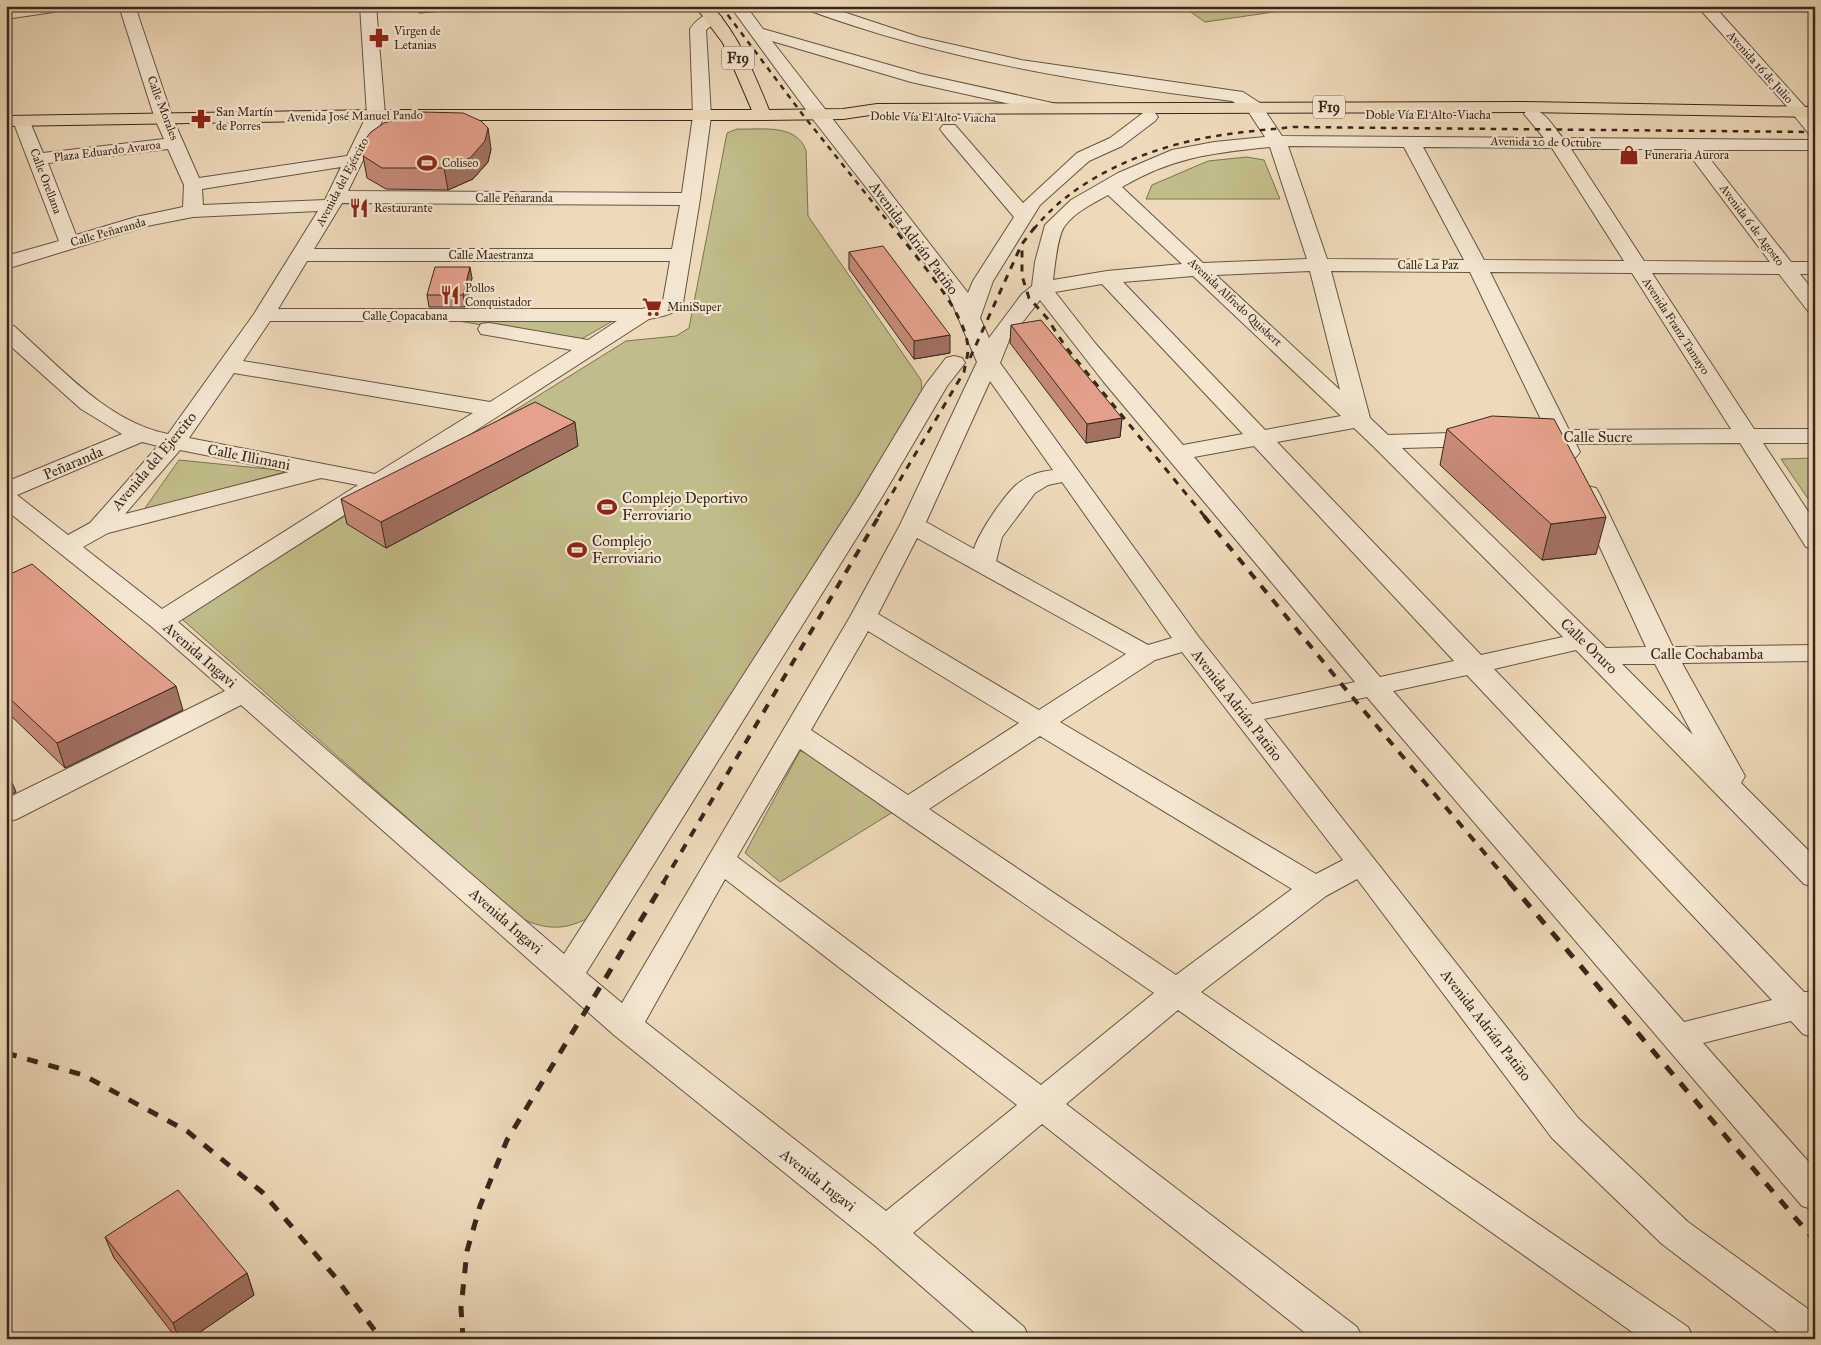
<svg xmlns="http://www.w3.org/2000/svg" width="1821" height="1345" font-family="'IM FELL Great Primer',serif">
<style>
.green{fill:#c1bd8a;stroke:#7c7252}
.lines{fill:none;stroke-linecap:round;stroke-linejoin:round}
.minor-casing{stroke:#665443;stroke-width:2}
.major-casing{stroke:#38271b;stroke-width:2}
.highway-casing{stroke:#38271b;stroke-width:2}
.minor{fill:#f4e7d2;fill-rule:evenodd}
.major{fill:#eedaba;fill-rule:evenodd}
.highway{fill:#eedaba;fill-rule:evenodd}
.rail-far3{stroke:#38271b;stroke-width:2.5;stroke-dasharray:5.5 5.5;stroke-linecap:butt}
.rail-far2{stroke:#38271b;stroke-width:3;stroke-dasharray:7 7;stroke-linecap:butt}
.rail-far1{stroke:#38271b;stroke-width:4;stroke-dasharray:9 9;stroke-linecap:butt}
.rail{stroke:#38271b;stroke-width:5;stroke-dasharray:11 11;stroke-linecap:butt}
.wall{fill:#c68a78;stroke:#38271b}
.shaded-wall{fill:#a17162;stroke:#38271b}
.building{fill:#e6a18c;stroke:#38271b}
.labels{text-anchor:middle;stroke-width:4.5;stroke-linejoin:round;paint-order:stroke}
.far-poi-label{font-size:12px;fill:#38271b;stroke:#f4e7d2;text-anchor:start}
.far-street-label{font-size:12px;fill:#38271b;stroke:#f4e7d2}
.shield{fill:#f4e7d2;stroke:#706152;stroke-width:1}
.shield-label{font-size:14px;font-weight:bold;fill:#38271b}
.street-label{font-size:15px;fill:#38271b;stroke:#f4e7d2}
.poi-label{font-size:15px;fill:#38271b;stroke:#f4e7d2;text-anchor:start}
</style>
<rect width="100%" height="100%" fill="#eedaba"/>
<filter id="stains"><feTurbulence type="fractalNoise" baseFrequency=".004" numOctaves="4"/><feColorMatrix values="0 0 0 0 .2 0 0 0 0 .09 0 0 0 0 .02 0 0 0 .5 -.17"/></filter>
<radialGradient id="worn" r=".72"><stop offset=".6" stop-color="#630" stop-opacity="0"/><stop offset="1" stop-color="#630" stop-opacity=".3"/></radialGradient>
<g class="green">
<polygon points="1182,6 1290,6 1294,9 1205,22"/>
<path d="M737 129C762 130 795 123 806 150L808 216 921 380 922 391 918 403 611 906C578 924 560 936 522 919L183 620 194 610 626 341 676 336 689 328 727 133Z"/>
<polygon points="1247,157 1264,160 1280,199 1146,199 1152,185 1208,161"/>
<polygon points="618,318 578,341 452,320"/>
<polygon points="1815,458 1815,509 1781,459"/>
<polygon points="179,460 288,471 143,511"/>
<polygon points="800,751 817,756 893,812 780,882 745,853"/>
</g>
<g class="lines">
<defs>
<g id="minor">
<polygon points="27,6 68,6 60,11 6,19 6,9"/>
<path d="M119 6H135L173 119 199 178 347 156 367 115 360 6H376L385 115 348 191 682 193 693 116 690 29C696 20 703 15 714 12L722 17 706 30 711 116 700 199 683 303C675 315 663 316 649 319L178 622 564 954 858 497 926 384 946 358 954 356 962 358 965 363 947 386 882 497 586 973 622 1003 850 617 900 525 977 362 947 291 812 118 730 6H746L763 29 921 74 1057 104 1060 108 1057 112 1051 113 911 82 772 41 968 293 973 281 1014 217 943 133 940 129 943 125H955L1023 203 1077 153 1110 138 1143 113H1155L1158 117 1155 121 1122 146 1089 161 1040 205 993 281 980 318 989 338 1022 294 1032 286 1035 262 1045 225 1071 200 1118 173 1172 150 1214 142 1265 137 1248 111 1232 101C1086 83 943 60 805 9L802 6H825L919 37 1021 60 1243 92 1260 103 1282 136 1544 138 1524 114 1527 110C1543 106 1553 127 1563 138L1815 140V150H1703L1791 262H1815V274H1800L1815 293V313L1808 311 1779 274 1652 273 1754 429H1815V443H1763L1815 522V549L1806 547 1740 443 1576 444 1580 452 1576 457 1568 459 1560 457 1552 444 1538 442 1534 437 1538 432 1546 430 1470 272 1331 271 1370 418 1388 435 1483 432 1491 434 1495 439 1491 444 1483 446 1402 448 1606 648 1646 647 1575 493 1578 488 1587 486 1596 488 1599 493 1673 647 1815 645V661L1682 663 1745 776 1741 783 1815 857V887L1804 884 1576 650 1494 669 1804 992H1815V1038L1803 1034 1791 1021 1703 1043 1815 1169V1210L1802 1206 1367 697 1264 719 1578 1118 1688 1222 1815 1314V1339H1787L1662 1244 1552 1138 1357 879 1326 896 1201 992 1688 1327 1694 1339H1642L1178 1010 1066 1104 1357 1327 1363 1339H1313L1042 1124 913 1233 1024 1327 1030 1339H982L873 1244 614 1035 241 705 17 819 6 822V799L225 691 152 627 6 510V482L122 434 81 409 6 342V325L14 326C59 366 107 422 168 434L254 314 318 211 193 217 147 226 6 269V256L59 241 13 121 16 117H28L43 153 164 139 155 119ZM1288 146 1404 147 1464 260 1327 259ZM1270 147 1307 259 1203 263 1122 187C1173 157 1212 153 1270 147ZM1423 147 1552 148 1624 261 1484 260ZM168 149 184 185 183 207 136 217 76 235 48 163ZM1571 149H1685L1770 262 1644 261ZM341 167 325 200 203 205 202 189ZM1108 195 1182 264 1107 271 1053 280C1055 266 1057 238 1064 227 1074 212 1094 203 1108 195ZM342 203 680 205 672 249H314ZM307 261H670L663 301 659 305 642 309H278ZM1310 271 1340 390 1216 275ZM1490 272 1632 273 1731 429 1569 430ZM1193 276 1341 416 1265 430 1123 282ZM1102 284 1243 434 1183 445 1095 343 1055 292ZM1040 300 1103 381 1355 682 1252 704 1198 636 1000 363 1010 338ZM270 321H617L588 340 489 323 481 324 478 329 481 334 572 350 490 402 243 361ZM234 373 473 413 375 474 189 438ZM990 381 1053 470C1040 472 1030 474 1020 482 1007 490 978 534 974 549L926 522ZM1354 428 1374 447 1563 637 1481 655 1277 442ZM142 442 158 446 90 523 68 535 17 495ZM1254 446 1454 661 1380 677 1194 457ZM180 450 289 472 125 514ZM321 478 358 485 162 609 83 547 108 533ZM1062 482 1172 638 1148 645 996 561 1002 537 1035 493 1048 485ZM917 538 1126 654 1039 710 878 614ZM868 631 1019 723 908 795 811 730ZM1182 652 1343 860 1316 874 1060 722 1155 660ZM1622 664H1655L1693 735ZM1467 675 1772 1000 1684 1022 1393 691ZM1040 736 1292 889 1176 975 929 809ZM800 749 1154 993 1041 1085 737 857ZM725 879 1017 1105 886 1211 645 1022Z"/>
<polygon points="1697,6 1714,6 1815,118 1815,135 1809,134 1785,104"/>
</g>
<polygon id="major" points="376,110 763,110 769,111 772,115 769,119 763,120 376,120 6,126 6,116"/>
<path id="highway" d="M695 6H712C739 36 754 73 769 110L843 109 877 104 1525 102 1815 107V117L1525 112 877 114 843 119 763 120 757 119 754 115 723 43Z"/>
</defs>
<use href="#minor" class="minor-casing"/>
<use href="#major" class="major-casing"/>
<use href="#highway" class="highway-casing"/>
<use href="#minor" class="minor"/>
<use href="#major" class="major"/>
<use href="#highway" class="highway"/>
<g class="rail-far3">
<polyline points="721,6 803,115 894,229"/>
<path d="M1034 229C1074 178 1147 148 1210 137 1237 132 1265 130 1293 127L1815 132"/>
</g>
<g class="rail-far2">
<polyline points="1035,227 1022,244 1022,276 1029,298 1047,318 1065,346 1205,517"/>
<polyline points="970,358 1020,248"/>
<path d="M878 517 964 372C965 365 968 356 968 349 967 312 915 256 893 227"/>
</g>
<g class="rail-far1">
<polyline points="1204,516 1348,692 1510,883"/>
<polyline points="663,883 879,516"/>
</g>
<g class="rail">
<polyline points="1509,882 1815,1241"/>
<polyline points="6,1053 83,1075 187,1131 262,1192 336,1278 381,1339"/>
<polyline points="463,1339 461,1308 467,1251 480,1206 507,1140 664,882"/>
</g>
</g>
<g class="wall">
<polygon points="491,149 488,162 473,179 448,190 386,189 367,178 363,156"/>
<polygon points="849,252 950,353 914,359 849,269"/>
<polygon points="472,278 465,307 429,307 427,295"/>
<polygon points="1011,325 1122,418 1120,437 1086,443 1010,343"/>
<polygon points="1447,429 1596,554 1542,560 1440,465"/>
<polygon points="578,446 386,548 347,524 341,499"/>
<polygon points="6,576 183,710 65,768 6,711"/>
<polygon points="105,1237 247,1273 254,1295 190,1339 177,1339 114,1258"/>
</g>
<g class="shaded-wall">
<polygon points="418,6 458,6 458,10 419,13"/>
<polygon points="488,128 491,149 488,162 473,179 448,190 444,168"/>
<polygon points="470,267 472,278 465,307 463,295"/>
<polygon points="950,335 950,353 914,359 914,341"/>
<polygon points="1122,418 1120,437 1086,443 1087,424"/>
<polygon points="575,422 578,446 386,548 381,522"/>
<polygon points="1606,517 1596,554 1542,560 1551,524"/>
<polygon points="176,686 183,710 65,768 57,743"/>
<polygon points="6,768 16,792 6,797"/>
<polygon points="247,1273 254,1295 190,1339 179,1339 173,1323"/>
</g>
<g class="building">
<polygon points="422,112 463,113 481,121 488,128 485,141 470,158 444,168 382,168 363,156 362,143 371,132 384,123"/>
<polygon points="883,246 950,335 914,341 849,252"/>
<polygon points="435,267 470,267 463,295 427,295"/>
<polygon points="1041,320 1122,418 1087,424 1011,325"/>
<polygon points="535,402 575,422 381,522 341,499"/>
<polygon points="1492,416 1554,419 1606,517 1551,524 1447,429"/>
<polygon points="32,564 176,686 57,743 6,695 6,576"/>
<polygon points="178,1190 247,1273 173,1323 105,1237"/>
</g>
<defs>
<symbol id="pharmacy-bare" viewBox="-9 -9 18 18"><path d="M-2-6h4v4h4v4h-4v4h-4v-4h-4v-4h4Z" fill="#8f2418" stroke="#f4e7d2" stroke-width="2.5" paint-order="stroke"/></symbol>
<symbol id="shop-bare" viewBox="-9 -9 18 18"><path d="M-5-2.5h2.3a2.7 3.5 0 0 1 5.4 0H5L5.5 6h-11ZM-1.5-2.5h3a1.5 2.3 0 0 0-3 0Z" fill="#8f2418" stroke="#f4e7d2" stroke-width="2.5" paint-order="stroke"/></symbol>
<symbol id="stadium-bare" viewBox="-9 -9 18 18"><path d="M0-5a6.5 5 0 1 0 0 10a6.5 5 0 1 0 0-10ZM-3.5-1.8h7v3.6h-7Z" fill="#8f2418" stroke="#f4e7d2" stroke-width="2.5" paint-order="stroke"/></symbol>
<symbol id="restaurant-bare" viewBox="-9 -9 18 18"><path d="M-5-6h1v4h1v-4h1v4h1v-4h1v5L-1.5 .5V6h-2V.5L-5-1ZM5-6V6H3V1.5H1.5Q1.5-4 5-6Z" fill="#8f2418" stroke="#f4e7d2" stroke-width="2.5" paint-order="stroke"/></symbol>
<symbol id="supermarket-bare" viewBox="-9 -9 18 18"><path d="M-6-5.5h2.5l.6 2H6L4.5 2H-2.5L-4.4-4H-6ZM-1.5 3.2a1.3 1.3 0 1 0 .1 0ZM3 3.2a1.3 1.3 0 1 0 .1 0Z" fill="#8f2418" stroke="#f4e7d2" stroke-width="2.5" paint-order="stroke"/></symbol>
</defs>
<g fill-rule="evenodd">
<use href="#pharmacy-bare" x="365" y="24" width="28" height="28"/>
<use href="#pharmacy-bare" x="187" y="105" width="28" height="28"/>
<use href="#shop-bare" x="1615" y="141" width="28" height="28"/>
<use href="#stadium-bare" x="413" y="149" width="28" height="28"/>
<use href="#restaurant-bare" x="345" y="194" width="28" height="28"/>
<use href="#restaurant-bare" x="436" y="281" width="28" height="28"/>
<use href="#supermarket-bare" x="638" y="293" width="28" height="28"/>
<use href="#stadium-bare" x="593" y="493" width="28" height="28"/>
<use href="#stadium-bare" x="563" y="536" width="28" height="28"/>
</g>
<g class="labels">
<g class="far-poi-label">
<text x="394" y="35">Virgen de<tspan x="394" dy="14">Letanias</tspan></text>
<text x="216" y="116">San Martín<tspan x="216" dy="14">de Porres</tspan></text>
<text x="1644" y="159">Funeraria Aurora</text>
<text x="442" y="167">Coliseo</text>
<text x="374" y="212">Restaurante</text>
<text x="465" y="292">Pollos<tspan x="465" dy="14">Conquistador</tspan></text>
<text x="667" y="311">MiniSuper</text>
</g>
<g class="far-street-label">
<text transform="translate(1760 67) rotate(48)" y="4">Avenida 16 de Julio</text>
<text transform="translate(163 108) rotate(69)" y="4">Calle Morales</text>
<text x="1428" y="119">Doble Vía El Alto-Viacha</text>
<text transform="translate(355 116) rotate(-1)" y="4">Avenida José Manuel Pando</text>
<text transform="translate(933 117) rotate(1)" y="4">Doble Vía El Alto-Viacha</text>
<text transform="translate(1546 142) rotate(1)" y="4">Avenida 20 de Octubre</text>
<text transform="translate(107 151) rotate(-7)" y="4">Plaza Eduardo Avaroa</text>
<text transform="translate(46 181) rotate(69)" y="4">Calle Orellana</text>
<text transform="translate(342 182) rotate(-62)" y="4">Avenida del Ejército</text>
<text x="514" y="202">Calle Peñaranda</text>
<text transform="translate(1752 225) rotate(53)" y="4">Avenida 6 de Agosto</text>
<text transform="translate(108 232) rotate(-16)" y="4">Calle Peñaranda</text>
<text x="491" y="259">Calle Maestranza</text>
<text x="1428" y="269">Calle La Paz</text>
<text transform="translate(1235 302) rotate(43)" y="4">Avenida Alfredo Quisbert</text>
<text x="405" y="320">Calle Copacabana</text>
<text transform="translate(1676 326) rotate(57)" y="4">Avenida Franz Tamayo</text>
</g>
<g class="shield">
<rect x="722" y="46.5" width="32" height="23" rx="4"/>
<rect x="1313" y="95.5" width="32" height="23" rx="4"/>
</g>
<g class="shield-label">
<text x="738" y="63">F19</text>
<text x="1329" y="112">F19</text>
</g>
<g class="street-label">
<text transform="translate(914 238) rotate(53)" y="5">Avenida Adrián Patiño</text>
<text x="1598" y="442">Calle Sucre</text>
<text transform="translate(249 457) rotate(11)" y="5">Calle Illimani</text>
<text transform="translate(154 461) rotate(-50)" y="5">Avenida del Ejercito</text>
<text transform="translate(73 463) rotate(-23)" y="5">Peñaranda</text>
<text transform="translate(1589 646) rotate(44)" y="5">Calle Oruro</text>
<text x="1707" y="659">Calle Cochabamba</text>
<text transform="translate(200 655) rotate(41)" y="5">Avenida Ingavi</text>
<text transform="translate(1237 705) rotate(52)" y="5">Avenida Adrián Patiño</text>
<text transform="translate(506 921) rotate(41)" y="5">Avenida Ingavi</text>
<text transform="translate(1486 1025) rotate(52)" y="5">Avenida Adrián Patiño</text>
<text transform="translate(818 1180) rotate(38)" y="5">Avenida Ingavi</text>
</g>
<g class="poi-label">
<text x="622" y="503">Complejo Deportivo<tspan x="622" dy="17">Ferroviario</tspan></text>
<text x="592" y="546">Complejo<tspan x="592" dy="17">Ferroviario</tspan></text>
</g>
</g>
<rect width="1821" height="1345" fill="none" stroke="#eedaba" stroke-width="25"/>
<rect x="8" y="8" width="1806" height="1330" fill="none" stroke="#38271b" stroke-width="2.5"/>
<rect x="12" y="12" width="1796" height="1320" fill="none" stroke="#38271b"/>
<rect width="100%" height="100%" filter="url(#stains)"/>
<rect width="100%" height="100%" fill="url(#worn)"/>
</svg>
